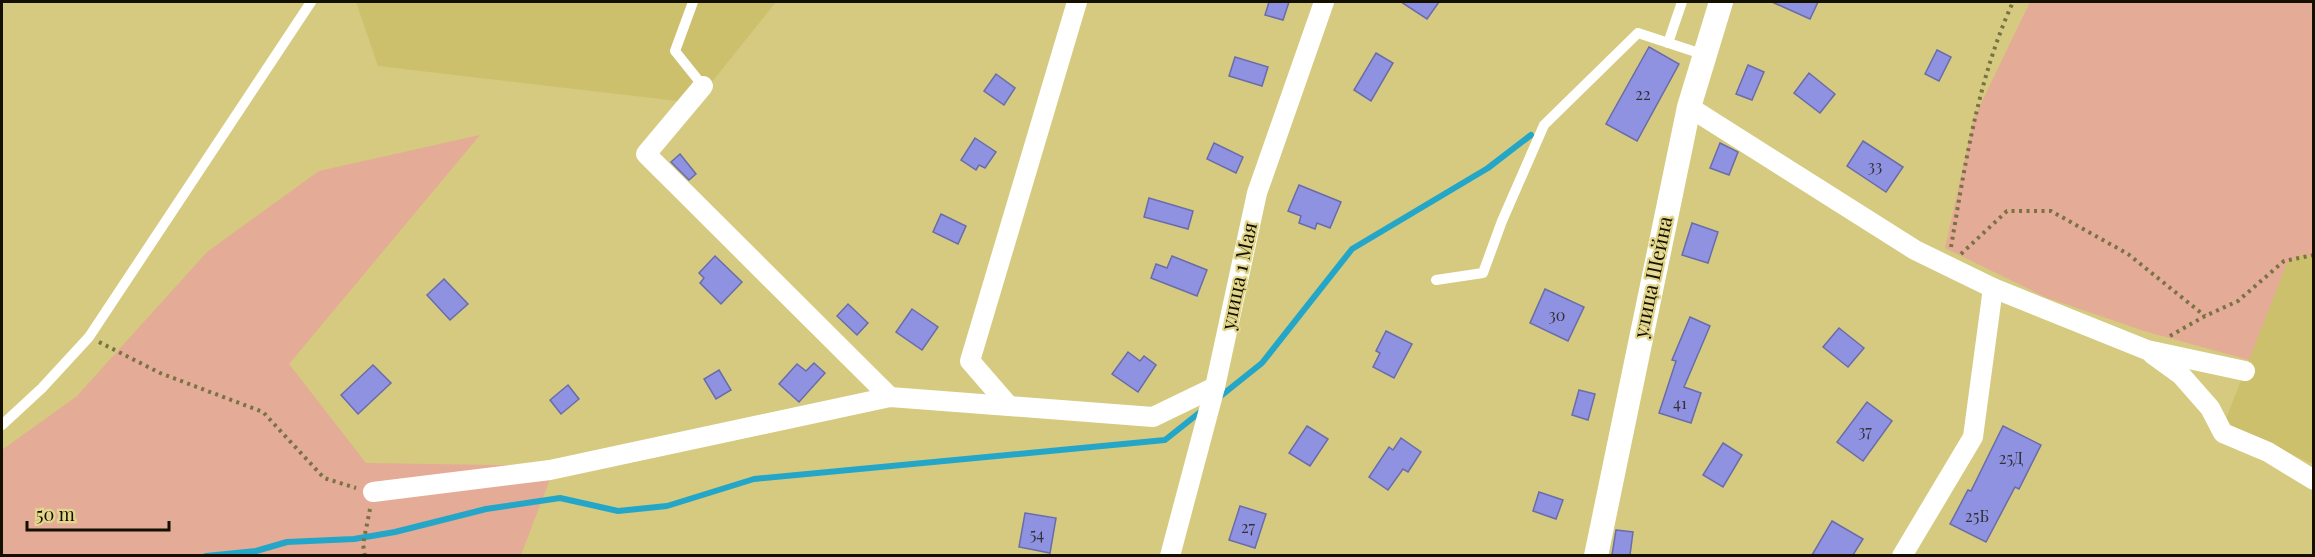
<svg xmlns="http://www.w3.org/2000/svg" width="2315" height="557" font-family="'Playfair Display',serif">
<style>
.built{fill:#ccc06c}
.green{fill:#e4ab96}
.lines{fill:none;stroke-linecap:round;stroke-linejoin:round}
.stream{stroke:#24a6c8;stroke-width:6}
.building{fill:#8e92e1;stroke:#6a6caa;stroke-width:1.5}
.path{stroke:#797243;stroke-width:4;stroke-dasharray:3 4.5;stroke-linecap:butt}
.service{stroke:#fff;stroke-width:10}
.minor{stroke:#fff;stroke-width:20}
.tertiary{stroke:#fff;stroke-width:24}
.labels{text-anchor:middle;stroke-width:4.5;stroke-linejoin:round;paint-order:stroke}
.number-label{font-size:16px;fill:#323038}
.street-label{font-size:20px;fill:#141000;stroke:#e2d78c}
</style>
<rect width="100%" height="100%" fill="#d5ca7f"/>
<g class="built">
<polygon points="356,2 776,2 695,103 378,66"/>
<polygon points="2303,254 2313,257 2313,464 2224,424 2287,263"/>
</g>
<g class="green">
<polygon points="2030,2 2313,2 2313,257 2303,254 2287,263 2249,360 2144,331 2045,297 1945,248 1974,118"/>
<polygon points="480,135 289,364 366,463 555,466 521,555 2,555 2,450 77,396 207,252 319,171"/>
</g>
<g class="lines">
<g class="stream">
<polyline points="1217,399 1262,363 1352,249 1488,168 1531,135"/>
<polyline points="206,556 256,551 287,542 354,539 395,532 486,509 560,498 618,511 667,506 754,479 1165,440 1204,409"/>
</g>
</g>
<g class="building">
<polygon points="1269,2 1289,2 1283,20 1265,15"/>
<polygon points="1401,2 1439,2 1427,19"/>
<polygon points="1772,2 1818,2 1810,19"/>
<polygon points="1649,47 1679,64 1637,141 1606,124"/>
<polygon points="1937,50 1951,57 1939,81 1925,74"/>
<polygon points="1376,53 1393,63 1371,101 1354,90"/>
<polygon points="1235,57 1268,67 1262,86 1229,76"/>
<polygon points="1748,65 1764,72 1752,100 1736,94"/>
<polygon points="1809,73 1835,94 1820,113 1794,93"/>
<polygon points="996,74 1015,88 1004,105 984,91"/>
<polygon points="975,138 996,152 985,168 979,165 976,170 961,160"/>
<polygon points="1863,141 1903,167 1886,192 1847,166"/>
<polygon points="1214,143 1243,157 1236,173 1207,159"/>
<polygon points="1720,143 1738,152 1729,175 1710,168"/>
<polygon points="680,154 696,174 689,180 671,162"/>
<polygon points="1299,185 1341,202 1330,228 1317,223 1315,229 1299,223 1301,216 1288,211"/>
<polygon points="1149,198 1193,211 1188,229 1144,217"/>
<polygon points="941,214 966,226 958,244 933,232"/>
<polygon points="1692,223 1718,232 1708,263 1682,255"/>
<polygon points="715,256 742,282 721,304 700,283 704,278 699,273"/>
<polygon points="1172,256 1207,270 1197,296 1151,278 1156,264 1167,268"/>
<polygon points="444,279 468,304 450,320 427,295"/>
<polygon points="1545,289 1584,307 1568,341 1530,323"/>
<polygon points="848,304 868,323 857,335 837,316"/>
<polygon points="912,309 938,327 922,350 896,332"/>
<polygon points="1690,317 1710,326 1684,387 1701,393 1691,423 1659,413 1676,361 1672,360"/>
<polygon points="1839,328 1864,348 1848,367 1823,347"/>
<polygon points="1386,331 1412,344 1394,378 1373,367 1380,353 1376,351"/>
<polygon points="1128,352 1140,361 1144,356 1156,365 1138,392 1112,374"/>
<polygon points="814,363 825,373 799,402 779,384 797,364 806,371"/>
<polygon points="373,365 391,383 358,414 341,395"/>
<polygon points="719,370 731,390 716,399 704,379"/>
<polygon points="568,385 579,399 561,414 550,400"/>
<polygon points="1579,390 1595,394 1588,420 1572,415"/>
<polygon points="1867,402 1892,421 1863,461 1837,442"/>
<polygon points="1307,426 1328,439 1310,466 1289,453"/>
<polygon points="2003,426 2041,445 2019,489 2015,487 1986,542 1950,524 1968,490 1971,491"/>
<polygon points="1401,438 1421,452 1408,472 1403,469 1388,490 1369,477 1389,447 1393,450"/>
<polygon points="1723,443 1742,455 1723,487 1703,475"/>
<polygon points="1539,492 1563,500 1556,519 1533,511"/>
<polygon points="1240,506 1266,514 1255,548 1229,540"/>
<polygon points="1025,513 1056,518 1050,553 1019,547"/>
<polygon points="1832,521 1863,539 1853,555 1812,555"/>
<polygon points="1616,530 1633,532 1630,555 1612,555"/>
</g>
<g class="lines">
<g class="path">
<path d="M1951 247C1965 165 1978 78 2013 2"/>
<polyline points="1961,254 2007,211 2051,211 2128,254 2205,316"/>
<polyline points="2170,336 2205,316 2238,301 2284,261 2314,255"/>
<polyline points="99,342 160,373 263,412 324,478 356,488"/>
<polyline points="365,556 363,544 370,509"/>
</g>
<g class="service">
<polyline points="693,2 675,51 703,86"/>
<polyline points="1668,43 1682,2"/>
<polyline points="1436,280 1483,273 1502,221 1544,125 1638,33 1705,55"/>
<polyline points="2,425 42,388 89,337 311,2"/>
</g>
<g class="minor">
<polyline points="703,86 646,154 890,397"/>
<polyline points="1689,107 1915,250 1993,288 2147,350 2245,371"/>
<polyline points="2152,354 2181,375 2210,408 2223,433 2268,452 2314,480"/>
<polyline points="1009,406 970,361 1077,2"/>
<polyline points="373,492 550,470 890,397 1153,417 1215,387"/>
<polyline points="1170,556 1215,387 1257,193 1324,2"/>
<polyline points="1902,556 1973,437 1993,288"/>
</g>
<polyline class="tertiary" points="1596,556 1689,107 1721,2"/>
</g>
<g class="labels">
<g class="number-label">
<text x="1643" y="100">22</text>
<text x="1875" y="172">33</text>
<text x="1557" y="321">30</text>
<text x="1680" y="409">41</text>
<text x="1865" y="437">37</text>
<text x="2011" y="464">25Д</text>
<text x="1977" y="522">25Б</text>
<text x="1248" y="533">27</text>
<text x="1037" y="540">54</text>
</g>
<g class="street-label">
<text transform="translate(1239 276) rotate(-78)" y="7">улица 1 Мая</text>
<text transform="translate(1653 277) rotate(-78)" y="7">улица Шейна</text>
</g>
</g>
<rect width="2315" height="557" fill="none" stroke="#141000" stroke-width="6"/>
<path d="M27 521v9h142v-9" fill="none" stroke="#141000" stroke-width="3"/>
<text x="36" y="521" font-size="18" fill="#141000" stroke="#e2d78c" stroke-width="4.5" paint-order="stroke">50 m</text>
</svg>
